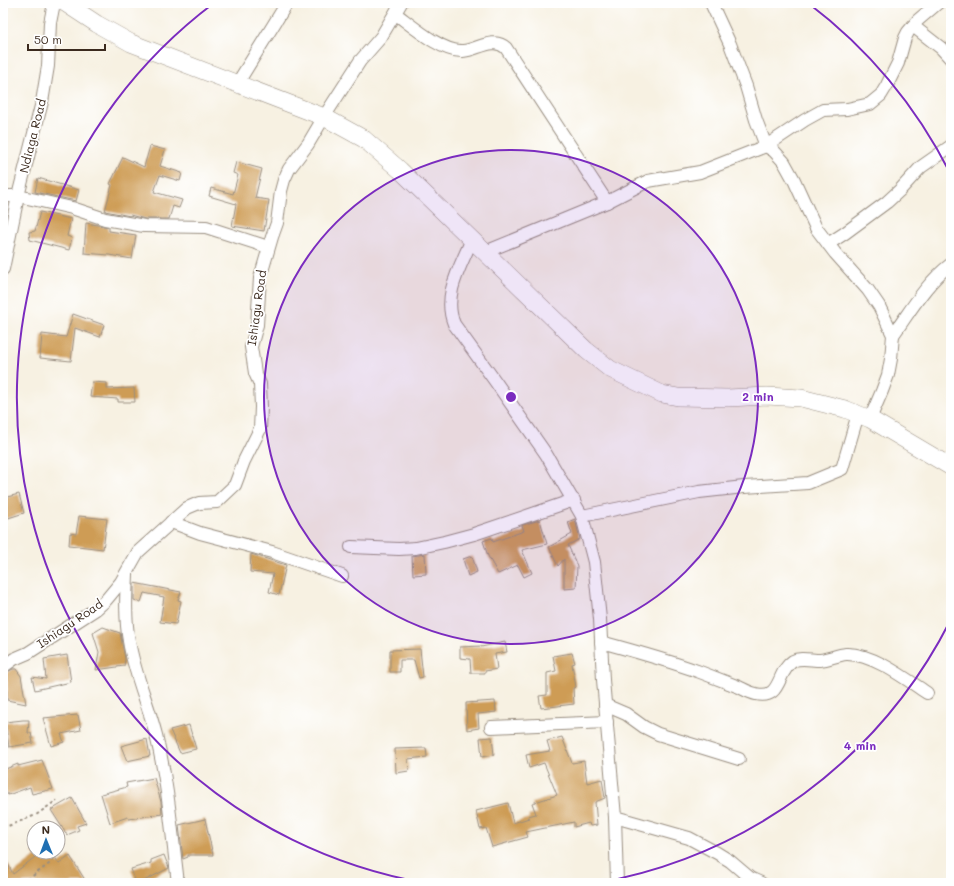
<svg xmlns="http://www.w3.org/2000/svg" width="954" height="886" font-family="Mali,sans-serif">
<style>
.building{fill:#ce9c55}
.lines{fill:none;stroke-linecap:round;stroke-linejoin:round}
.street-casing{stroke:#998e80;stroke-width:14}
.secondary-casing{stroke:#998e80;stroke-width:18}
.path{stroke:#998e80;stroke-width:2;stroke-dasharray:3 3;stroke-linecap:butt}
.street{stroke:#fff;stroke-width:12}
.secondary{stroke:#fff;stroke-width:17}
.ring{fill:none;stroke:#7b2cbf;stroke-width:2}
.labels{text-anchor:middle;stroke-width:3.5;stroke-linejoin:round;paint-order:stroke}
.street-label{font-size:12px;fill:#3b2a1e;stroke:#fff}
.centre{fill:#7b2cbf;stroke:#fff;stroke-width:2}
.ring-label{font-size:12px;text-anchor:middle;font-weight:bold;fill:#7b2cbf;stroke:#fff;stroke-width:3.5;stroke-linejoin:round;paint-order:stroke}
</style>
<rect width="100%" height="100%" fill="#fff"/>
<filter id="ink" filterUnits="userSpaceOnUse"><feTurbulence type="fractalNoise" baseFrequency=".025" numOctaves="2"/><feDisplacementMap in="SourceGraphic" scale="8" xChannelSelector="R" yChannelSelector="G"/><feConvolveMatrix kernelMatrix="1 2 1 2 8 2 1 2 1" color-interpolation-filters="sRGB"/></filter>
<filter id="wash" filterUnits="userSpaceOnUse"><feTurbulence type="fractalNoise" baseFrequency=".012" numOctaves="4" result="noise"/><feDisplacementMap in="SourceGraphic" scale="16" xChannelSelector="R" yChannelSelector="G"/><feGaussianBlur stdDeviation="0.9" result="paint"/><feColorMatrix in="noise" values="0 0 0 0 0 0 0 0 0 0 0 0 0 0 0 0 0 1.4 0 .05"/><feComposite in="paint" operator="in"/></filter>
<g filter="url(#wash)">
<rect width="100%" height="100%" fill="#f7f1e2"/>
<g id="blocks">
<g class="building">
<polygon points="150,146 165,150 160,166 182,173 180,181 160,175 154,192 182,200 179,208 173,206 169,219 145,219 130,215 130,216 105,211 112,185 110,184 123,157 144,167"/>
<polygon points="236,162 262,169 255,198 269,200 264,231 232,226 236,204 209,196 211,188 233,194 238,175 233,173"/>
<polygon points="38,178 79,190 76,201 35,192"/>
<polygon points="40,212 71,219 67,236 72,238 69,250 30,240 29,232 35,231"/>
<polygon points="86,223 109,227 109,231 136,235 132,259 109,255 84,253"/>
<polygon points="73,314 104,325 100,337 75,328 71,361 40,358 42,334 66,337"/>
<polygon points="92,382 107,383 107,389 134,388 135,402 118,402 118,399 90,397"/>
<polygon points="19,494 24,513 5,519 3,513 3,498"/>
<polygon points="79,516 107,519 103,549 69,545 70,533 76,534"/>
<polygon points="575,519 580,539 568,545 577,566 576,588 564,589 564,559 558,566 549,547 572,534 568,522"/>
<polygon points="540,520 547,544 522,550 532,573 524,577 518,565 498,574 488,556 483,541 492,538 493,542 524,531 522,525"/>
<polygon points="251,554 286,565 279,595 269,592 273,574 250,572"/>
<polygon points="425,554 426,574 413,575 412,556"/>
<polygon points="472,556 477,572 468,576 463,559"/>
<polygon points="134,583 181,592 178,600 181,601 176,624 160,622 164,597 144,593 141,602 134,600"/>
<polygon points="103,627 120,633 125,658 124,666 96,670 99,652 93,633"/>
<polygon points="505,642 507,652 495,654 497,669 485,671 485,673 471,673 470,659 460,658 460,647 481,646 481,647"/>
<polygon points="420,649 423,677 419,678 414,660 400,660 400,672 390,672 390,650"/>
<polygon points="572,653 575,663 572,664 576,687 573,688 574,704 541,708 539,696 547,695 547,673 556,671 553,656"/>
<polygon points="67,655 71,682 35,690 32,677 46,679 44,659"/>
<polygon points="13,669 16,669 21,676 26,704 7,700 7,681 3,681 3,674"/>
<polygon points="495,701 496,712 478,714 479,728 467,730 466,703"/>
<polygon points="78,715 81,730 61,734 64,742 51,746 43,718"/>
<polygon points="23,720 29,720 28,733 31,733 33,743 9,747 5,722"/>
<polygon points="189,725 196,749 180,753 170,730"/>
<polygon points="492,737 494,755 482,757 480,738"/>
<polygon points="562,737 572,763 584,761 587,783 602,779 605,798 595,802 597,825 590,826 589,823 574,827 574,822 526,832 528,837 492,847 486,828 480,829 476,811 508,803 513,823 529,818 528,816 536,814 532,803 557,795 544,763 529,768 526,755 550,751 547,741"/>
<polygon points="147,739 150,756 127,761 121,746"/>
<polygon points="426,748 427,757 408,759 409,771 396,773 395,749"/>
<polygon points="42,760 53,789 32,794 30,787 8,795 6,792 3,795 3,770 18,764 18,766"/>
<polygon points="154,778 161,802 162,814 129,819 128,817 110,823 101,794 127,787 126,783"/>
<polygon points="72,798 86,823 77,826 79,830 67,835 51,810"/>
<polygon points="205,819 213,855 188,855 188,857 183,859 179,825"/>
<polygon points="32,852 52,852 59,864 70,856 87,883 3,883 6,879 3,873 3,854 13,874 35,857"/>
<polygon points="164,855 169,868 140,883 136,883 131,869 151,863 151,860"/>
</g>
</g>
</g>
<g filter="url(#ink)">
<use href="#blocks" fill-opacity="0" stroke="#998e80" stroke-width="1"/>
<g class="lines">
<defs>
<g id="street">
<polyline points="711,3 730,44 746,86 756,120 766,146 774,151 784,162 794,180 816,228 835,253 868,290 879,306 893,335 891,359 888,375 882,391 870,419"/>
<path d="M396 14C411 25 443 53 463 51 477 50 494 36 506 48L607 202"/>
<polyline points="913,26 941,48 951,59"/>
<polyline points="237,84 287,3"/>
<polyline points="3,196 18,196 41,201 72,208 105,219 144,226 206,227 268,247"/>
<path d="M472 239C461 266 442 295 454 324L495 381 546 454 582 516 594 562 600 619 603 680 615 817 689 838 717 853 730 861 750 878 761 883"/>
<polyline points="828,244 845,233 887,202 900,190 921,167 951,146"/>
<polyline points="485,252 607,202 648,181 700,172 766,146 805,120 823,110 847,109 870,104 881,95 887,85 898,63 905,38 908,32 918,20 938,3"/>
<polyline points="3,269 18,196 42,102 48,66 50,23 54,3"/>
<path d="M893 335C911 310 926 283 951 264"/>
<polyline points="582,516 699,492 744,487 808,483 842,469 858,414"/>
<polyline points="171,522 200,533 272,552 342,576"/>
<polyline points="351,547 399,549 416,548 444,542 474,534 574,500"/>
<path d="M127 574C126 596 125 619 129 641 134 673 148 703 156 735 168 783 172 834 178 883"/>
<path d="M601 642C634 651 667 660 700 672 713 677 726 682 739 687 745 690 750 693 756 694 782 700 776 672 793 661 800 657 811 660 820 660 829 659 837 655 846 654 872 653 906 679 927 693"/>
<polyline points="3,667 14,659 28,653 96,609 106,600 121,582 138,552 187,508 199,503 217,502 235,485 244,461 260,429 261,407 260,384 255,373 251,347 257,325 260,278 272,237 277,223 281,191 284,180 289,169 308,144 324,117 360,61 381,37 401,3"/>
<polyline points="605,705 626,714 644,727 658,734 739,759"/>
<polyline points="491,727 607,722"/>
<polyline points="615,817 617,883"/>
</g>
<polyline id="secondary" points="65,3 97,24 131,43 324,117 364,139 400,170 586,350 610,369 662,394 678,397 728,398 767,396 801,398 845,409 870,419 951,467"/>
</defs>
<use href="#street" class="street-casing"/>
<use href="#secondary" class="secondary-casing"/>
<g class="path">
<polyline points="3,828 36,815 57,800"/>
<polyline points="23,883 49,864 53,859"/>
</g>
<use href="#street" class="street"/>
<use href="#secondary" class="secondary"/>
</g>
</g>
<circle cx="511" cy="397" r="247" fill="#7b2cbf" fill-opacity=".12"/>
<g class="ring">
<circle cx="511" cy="397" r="247"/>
<path d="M950 621A493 493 0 0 1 597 883M425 883A493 493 0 0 1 214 3M808 3A493 493 0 0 1 950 173"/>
</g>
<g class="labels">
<g class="street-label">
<text transform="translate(33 136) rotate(-76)" y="4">Ndiaga Road</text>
<text transform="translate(257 308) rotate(-82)" y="4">Ishiagu Road</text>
<text transform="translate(70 624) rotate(-34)" y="4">Ishiagu Road</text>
</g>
</g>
<circle cx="511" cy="397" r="6" class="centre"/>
<g class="ring-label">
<text x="758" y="401">2 min</text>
<text x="860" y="750">4 min</text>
</g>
<rect width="954" height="886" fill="none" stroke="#fff" stroke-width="16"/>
<g transform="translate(46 840) rotate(359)"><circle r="19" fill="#ffffff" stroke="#b1aaa5"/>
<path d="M0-3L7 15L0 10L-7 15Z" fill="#1f6fb2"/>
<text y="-6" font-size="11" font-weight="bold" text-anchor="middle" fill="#3b2a1e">N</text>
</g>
<path d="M28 44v6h77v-6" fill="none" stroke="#3b2a1e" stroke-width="2"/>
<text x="34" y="44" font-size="12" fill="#3b2a1e" stroke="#ffffff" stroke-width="3" paint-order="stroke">50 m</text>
</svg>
